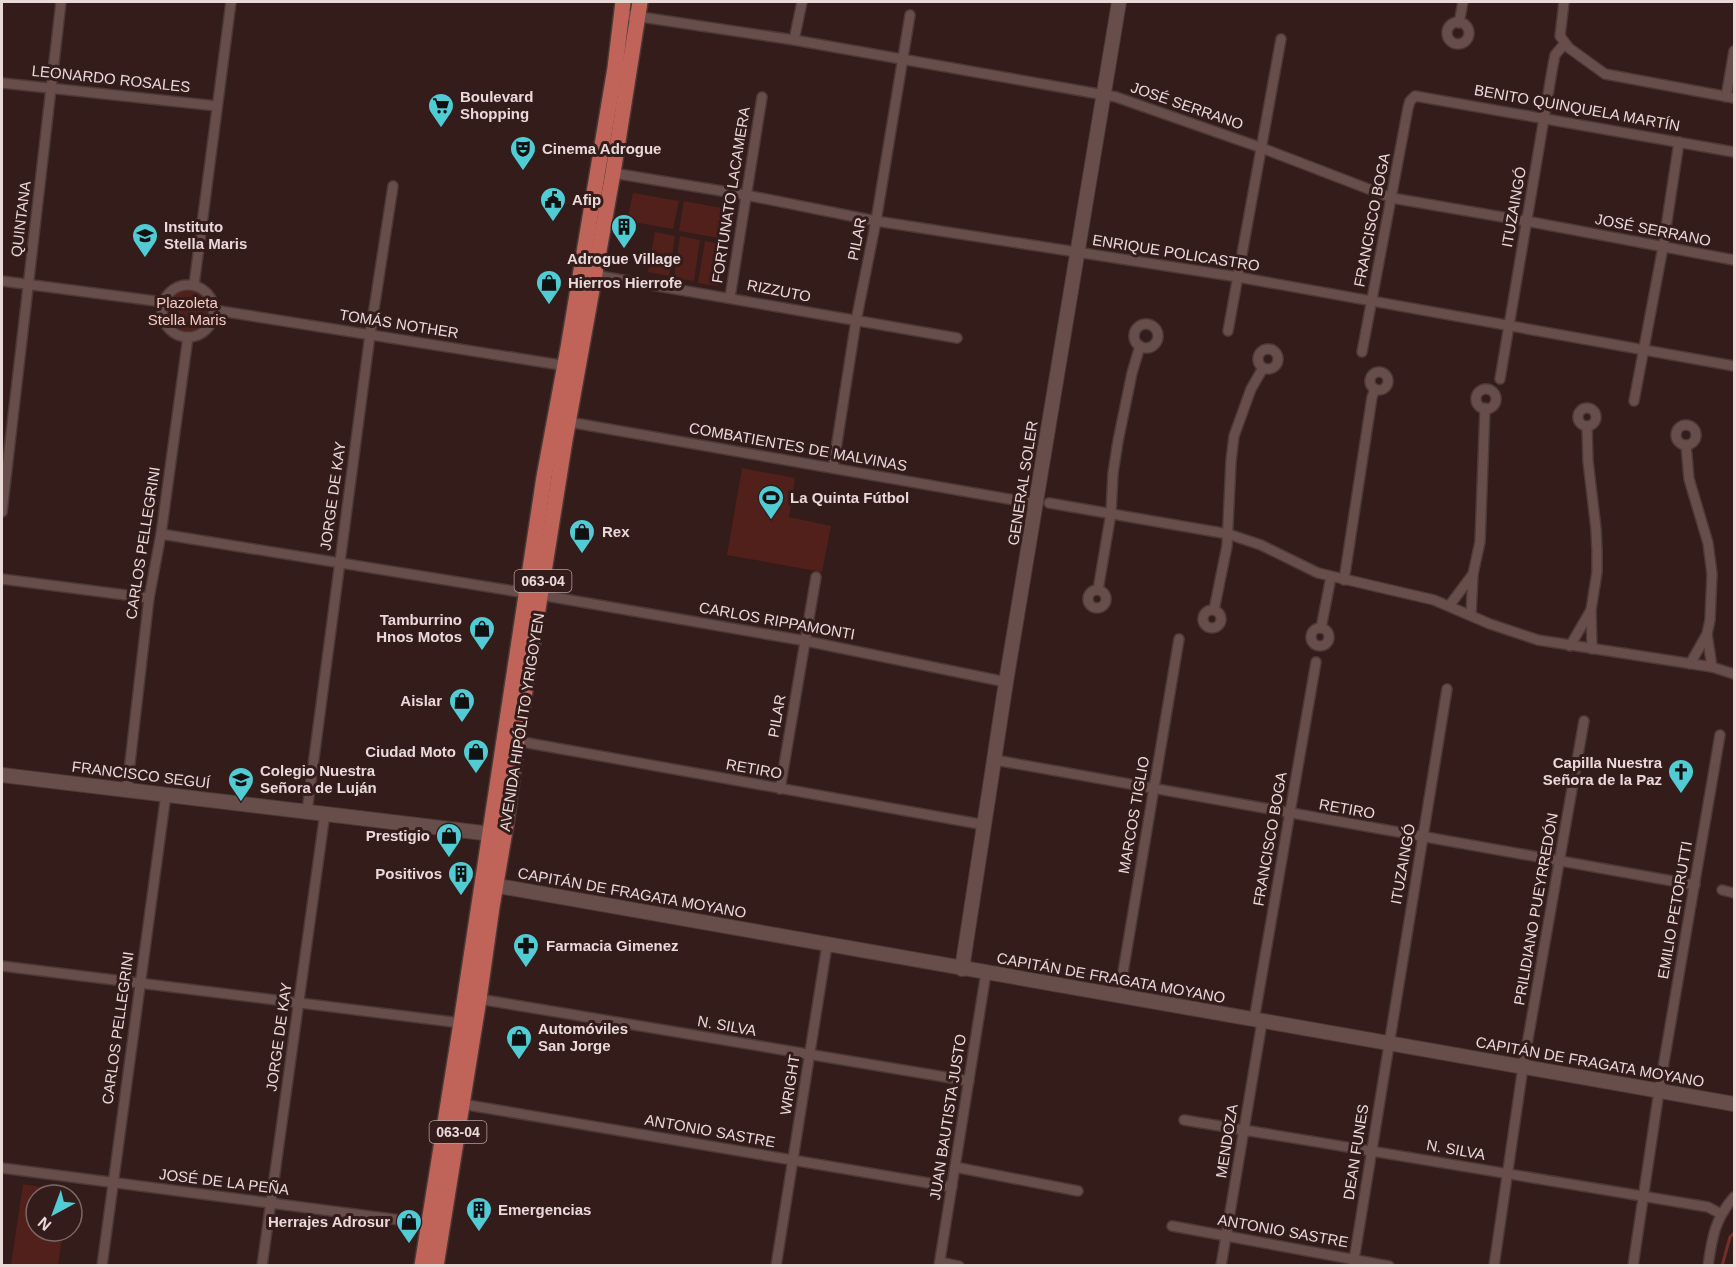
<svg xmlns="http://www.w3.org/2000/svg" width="1736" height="1267" font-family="Helvetica,sans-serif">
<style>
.green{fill:#51201b}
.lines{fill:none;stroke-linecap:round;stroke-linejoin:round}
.stream{stroke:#762e28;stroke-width:3}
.street-casing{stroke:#4b3937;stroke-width:12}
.secondary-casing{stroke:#4b3937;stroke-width:16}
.primary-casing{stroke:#4b3937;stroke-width:18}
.street{stroke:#684e4a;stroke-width:9}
.secondary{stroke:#684e4a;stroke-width:14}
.primary{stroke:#c0645a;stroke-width:15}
.labels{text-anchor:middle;stroke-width:6;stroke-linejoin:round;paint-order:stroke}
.shield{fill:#331c19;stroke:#b2a09e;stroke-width:1.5}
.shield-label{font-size:14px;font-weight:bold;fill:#e9d9d7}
.street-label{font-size:15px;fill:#e9d9d7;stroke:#331c19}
.poi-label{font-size:15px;font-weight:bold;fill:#e9d9d7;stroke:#331c19;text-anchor:start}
.park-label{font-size:15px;fill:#f7c9c3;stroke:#331c19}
</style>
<rect width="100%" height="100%" fill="#331c19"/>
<g class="green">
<polygon points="633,193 679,201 673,229 627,221"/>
<polygon points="684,201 732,210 725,239 679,231"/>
<polygon points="655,232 675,236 669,276 648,272"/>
<polygon points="680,236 700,240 694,281 674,278"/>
<polygon points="705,241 725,245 718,286 698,283"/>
<circle cx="187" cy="312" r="22"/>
<polygon points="742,468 795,478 789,517 831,526 822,572 727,555"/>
<polygon points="23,1184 69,1192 69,1195 36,1195 36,1231 63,1231 58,1265 11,1265"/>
</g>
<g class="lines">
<polyline class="stream" points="1722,1266 1730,1237 1734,1233"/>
<defs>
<g id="street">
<polyline points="1564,2 1560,36 1569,48 1605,74 1734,98"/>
<polyline points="621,14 794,40 1116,97 1262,148 1392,198 1526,221 1734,260"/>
<circle cx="1458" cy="33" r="11"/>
<polyline points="1459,23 1463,2"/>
<polyline points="794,40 802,2"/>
<polyline points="2,83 217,106"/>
<polyline points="1726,97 1734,51"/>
<polyline points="613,173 746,195 876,221 1238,277 1734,366"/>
<polyline points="594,275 957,338"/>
<polyline points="2,281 163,302"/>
<circle cx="188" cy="311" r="26"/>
<polyline points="194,285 231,2"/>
<polyline points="730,297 762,97"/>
<polyline points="214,310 567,366"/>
<circle cx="1146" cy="336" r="12"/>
<polyline points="1228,331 1281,39"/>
<circle cx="1268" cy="359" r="10"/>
<polyline points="1362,352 1408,108 1410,101 1415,96 1734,152"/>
<circle cx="1379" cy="381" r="9"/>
<polyline points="1500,379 1553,65 1555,55 1565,43"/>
<circle cx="1486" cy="399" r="10"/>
<polyline points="1634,401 1663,247 1679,142"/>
<circle cx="1587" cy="417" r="9"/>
<polyline points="563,421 1037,504"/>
<circle cx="1686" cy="435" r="10"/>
<polyline points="1587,426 1588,461 1596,529 1597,551 1597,572 1591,610 1592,649"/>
<polyline points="1686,445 1689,479 1708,543 1712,574 1710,620 1707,634 1690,664"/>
<polyline points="833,468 856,321 876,221 910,15"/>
<polyline points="1049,503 1228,534 1261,545 1318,573 1434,600 1490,624 1538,640 1712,667 1734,674"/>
<polyline points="2,512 61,2"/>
<polyline points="161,534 526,593"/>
<polyline points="2,579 149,598"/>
<polyline points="1344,580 1372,397 1375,389"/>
<circle cx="1097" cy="599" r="9"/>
<polyline points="1098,590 1111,513 1113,473 1118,441 1132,373 1140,346"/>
<polyline points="541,595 806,641 1006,682"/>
<polyline points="1449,606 1473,574"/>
<circle cx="1212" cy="619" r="9"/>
<polyline points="1214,610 1227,546 1231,461 1234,436 1251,389 1263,368"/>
<polyline points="1471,615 1473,574 1480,542 1485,408"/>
<circle cx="1320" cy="637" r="9"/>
<polyline points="1321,628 1331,577"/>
<polyline points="1707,634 1712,667"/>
<polyline points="1570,646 1591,610"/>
<polyline points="517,741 985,825"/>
<polyline points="995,760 1695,885"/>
<polyline points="127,789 149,598 161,534 188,337"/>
<polyline points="780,789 816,577"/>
<polyline points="307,811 370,335 393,186"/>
<polyline points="1722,890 1734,893"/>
<polyline points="2,966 461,1023"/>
<polyline points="1119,996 1179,639"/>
<polyline points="479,999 969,1081"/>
<polyline points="1254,1020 1316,662"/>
<polyline points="462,1104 952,1187"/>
<polyline points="1184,1120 1708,1207 1721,1214"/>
<polyline points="955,1167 1078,1191"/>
<polyline points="2,1168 431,1224"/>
<polyline points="1172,1226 1389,1266"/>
<polyline points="940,1262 959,1266"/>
<polyline points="102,1266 166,794"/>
<polyline points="262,1266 325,813"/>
<polyline points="776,1266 827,945"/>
<polyline points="939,1266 986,973"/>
<polyline points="1221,1266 1262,1022"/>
<polyline points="1353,1266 1447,689"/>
<polyline points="1494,1266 1523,1067 1584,721"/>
<polyline points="1633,1266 1659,1091 1720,735"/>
<path d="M1708 1266C1712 1237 1715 1219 1734 1197"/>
</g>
<g id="secondary">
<polyline points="2,775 500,835"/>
<polyline points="487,884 1734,1104"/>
<polyline points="962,969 1006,682 1119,2"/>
</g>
<g id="primary">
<polyline points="422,1266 461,1023 544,477 568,348 615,68 623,2"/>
<polyline points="436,1266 479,999 492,907 506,825 517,741 565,440 613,173 640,2"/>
</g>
</defs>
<use href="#street" class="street-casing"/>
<use href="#secondary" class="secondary-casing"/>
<use href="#primary" class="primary-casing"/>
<use href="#street" class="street"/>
<use href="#secondary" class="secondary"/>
<use href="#primary" class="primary"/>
</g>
<defs>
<symbol id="supermarket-pin" viewBox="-11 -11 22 30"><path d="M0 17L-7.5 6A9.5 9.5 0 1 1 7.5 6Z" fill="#51ccd5" stroke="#331c19"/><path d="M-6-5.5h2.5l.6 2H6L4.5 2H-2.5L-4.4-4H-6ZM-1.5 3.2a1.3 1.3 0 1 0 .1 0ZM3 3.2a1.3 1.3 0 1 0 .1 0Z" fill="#111"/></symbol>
<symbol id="theatre-pin" viewBox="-11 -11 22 30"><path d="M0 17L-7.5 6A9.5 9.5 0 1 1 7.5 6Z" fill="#51ccd5" stroke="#331c19"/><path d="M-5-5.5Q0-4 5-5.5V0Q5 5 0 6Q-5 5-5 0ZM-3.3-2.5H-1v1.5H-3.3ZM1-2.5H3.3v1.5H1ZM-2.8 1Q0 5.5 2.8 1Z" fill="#111"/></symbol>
<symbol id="civic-pin" viewBox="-11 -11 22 30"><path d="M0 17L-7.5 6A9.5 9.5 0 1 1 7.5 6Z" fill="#51ccd5" stroke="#331c19"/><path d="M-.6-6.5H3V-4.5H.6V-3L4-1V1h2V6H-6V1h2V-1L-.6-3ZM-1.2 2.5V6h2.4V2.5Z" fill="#111"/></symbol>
<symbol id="building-pin" viewBox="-11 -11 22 30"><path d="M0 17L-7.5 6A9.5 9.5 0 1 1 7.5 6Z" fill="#51ccd5" stroke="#331c19"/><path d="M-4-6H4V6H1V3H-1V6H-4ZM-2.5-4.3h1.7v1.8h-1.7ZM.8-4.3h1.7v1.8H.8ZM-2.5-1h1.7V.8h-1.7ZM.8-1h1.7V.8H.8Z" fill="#111"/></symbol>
<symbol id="university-pin" viewBox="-11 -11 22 30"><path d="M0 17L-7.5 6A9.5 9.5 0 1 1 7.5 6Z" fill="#51ccd5" stroke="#331c19"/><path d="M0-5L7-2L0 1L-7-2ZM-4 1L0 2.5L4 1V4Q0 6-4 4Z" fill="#111"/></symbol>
<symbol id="shop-pin" viewBox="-11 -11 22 30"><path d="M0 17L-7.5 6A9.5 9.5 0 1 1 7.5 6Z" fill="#51ccd5" stroke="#331c19"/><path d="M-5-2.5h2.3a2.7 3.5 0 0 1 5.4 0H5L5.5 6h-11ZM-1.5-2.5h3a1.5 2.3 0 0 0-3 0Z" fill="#111"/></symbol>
<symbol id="stadium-pin" viewBox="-11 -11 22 30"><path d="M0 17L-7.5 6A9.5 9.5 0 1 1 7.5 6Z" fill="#51ccd5" stroke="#331c19"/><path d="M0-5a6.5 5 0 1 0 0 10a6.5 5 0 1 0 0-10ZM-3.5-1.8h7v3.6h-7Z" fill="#111"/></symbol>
<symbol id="church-pin" viewBox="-11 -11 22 30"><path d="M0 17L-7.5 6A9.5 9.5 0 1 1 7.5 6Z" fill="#51ccd5" stroke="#331c19"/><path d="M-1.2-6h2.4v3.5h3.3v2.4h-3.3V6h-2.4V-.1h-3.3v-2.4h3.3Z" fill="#111"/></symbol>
<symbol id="school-pin" viewBox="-11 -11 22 30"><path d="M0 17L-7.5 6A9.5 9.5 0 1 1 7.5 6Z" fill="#51ccd5" stroke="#331c19"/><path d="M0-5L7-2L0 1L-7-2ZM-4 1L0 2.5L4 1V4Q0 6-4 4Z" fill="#111"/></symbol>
<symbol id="pharmacy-pin" viewBox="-11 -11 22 30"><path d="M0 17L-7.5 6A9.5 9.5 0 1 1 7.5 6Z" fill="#51ccd5" stroke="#331c19"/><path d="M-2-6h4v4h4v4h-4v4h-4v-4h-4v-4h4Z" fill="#111"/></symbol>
</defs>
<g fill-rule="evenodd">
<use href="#supermarket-pin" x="426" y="91" width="30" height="40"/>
<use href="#theatre-pin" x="508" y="134" width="30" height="40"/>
<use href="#civic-pin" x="538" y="185" width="30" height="40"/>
<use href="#building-pin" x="609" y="212" width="30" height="40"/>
<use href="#university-pin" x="130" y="221" width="30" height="40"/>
<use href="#shop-pin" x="534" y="268" width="30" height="40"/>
<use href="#stadium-pin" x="756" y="483" width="30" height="40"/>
<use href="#shop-pin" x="567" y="517" width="30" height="40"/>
<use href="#shop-pin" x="467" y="614" width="30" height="40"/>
<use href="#shop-pin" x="447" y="686" width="30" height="40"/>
<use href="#shop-pin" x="461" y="737" width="30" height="40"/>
<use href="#church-pin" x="1666" y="757" width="30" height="40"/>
<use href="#school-pin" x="226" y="765" width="30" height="40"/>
<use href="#shop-pin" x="434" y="821" width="30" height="40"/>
<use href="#building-pin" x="446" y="859" width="30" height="40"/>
<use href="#pharmacy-pin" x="511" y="931" width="30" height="40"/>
<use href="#shop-pin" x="504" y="1023" width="30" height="40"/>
<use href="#building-pin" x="464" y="1195" width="30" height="40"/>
<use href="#shop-pin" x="394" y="1207" width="30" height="40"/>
</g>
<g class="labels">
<g class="shield">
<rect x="514.5" y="570" width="57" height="22" rx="4.5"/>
<rect x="429.5" y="1121" width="57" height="22" rx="4.5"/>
</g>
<g class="shield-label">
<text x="543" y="586">063-04</text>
<text x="458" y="1137">063-04</text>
</g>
<g class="street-label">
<text transform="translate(111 79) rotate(6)" y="5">LEONARDO ROSALES</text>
<text transform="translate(1187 106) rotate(19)" y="5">JOSÉ SERRANO</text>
<text transform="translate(1577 108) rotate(10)" y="5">BENITO QUINQUELA MARTÍN</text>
<text transform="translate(731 195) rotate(-81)" y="5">FORTUNATO LACAMERA</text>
<text transform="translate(1514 207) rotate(-80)" y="5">ITUZAINGÓ</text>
<text transform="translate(21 219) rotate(-83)" y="5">QUINTANA</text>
<text transform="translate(1372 220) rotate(-79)" y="5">FRANCISCO BOGA</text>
<text transform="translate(1653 230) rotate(11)" y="5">JOSÉ SERRANO</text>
<text transform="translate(857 239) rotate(-79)" y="5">PILAR</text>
<text transform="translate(1176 253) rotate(9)" y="5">ENRIQUE POLICASTRO</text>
<text transform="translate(779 291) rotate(11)" y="5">RIZZUTO</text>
<text transform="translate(399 324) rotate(9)" y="5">TOMÁS NOTHER</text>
<text transform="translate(798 447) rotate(10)" y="5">COMBATIENTES DE MALVINAS</text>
<text transform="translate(1023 483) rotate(-81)" y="5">GENERAL SOLER</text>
<text transform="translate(333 496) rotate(-82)" y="5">JORGE DE KAY</text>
<text transform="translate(143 543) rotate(-81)" y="5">CARLOS PELLEGRINI</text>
<text transform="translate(777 621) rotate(10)" y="5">CARLOS RIPPAMONTI</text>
<text transform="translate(777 716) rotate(-80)" y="5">PILAR</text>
<text transform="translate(522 722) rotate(-81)" y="5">AVENIDA HIPÓLITO YRIGOYEN</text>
<text transform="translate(754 769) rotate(10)" y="5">RETIRO</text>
<text transform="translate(141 775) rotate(7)" y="5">FRANCISCO SEGUÍ</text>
<text transform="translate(1347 809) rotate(10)" y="5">RETIRO</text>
<text transform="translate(1134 815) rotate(-80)" y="5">MARCOS TIGLIO</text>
<text transform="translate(1270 839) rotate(-80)" y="5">FRANCISCO BOGA</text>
<text transform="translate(1403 864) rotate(-80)" y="5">ITUZAINGÓ</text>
<text transform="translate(632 893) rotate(10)" y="5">CAPITÁN DE FRAGATA MOYANO</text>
<text transform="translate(1536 909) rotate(-80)" y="5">PRILIDIANO PUEYRREDÓN</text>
<text transform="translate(1675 910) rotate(-80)" y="5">EMILIO PETORUTTI</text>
<text transform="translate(1111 978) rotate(10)" y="5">CAPITÁN DE FRAGATA MOYANO</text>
<text transform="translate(727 1026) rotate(10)" y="5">N. SILVA</text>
<text transform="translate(118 1028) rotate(-82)" y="5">CARLOS PELLEGRINI</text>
<text transform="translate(279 1037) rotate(-82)" y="5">JORGE DE KAY</text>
<text transform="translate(1590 1062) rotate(10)" y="5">CAPITÁN DE FRAGATA MOYANO</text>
<text transform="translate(790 1085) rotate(-81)" y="5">WRIGHT</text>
<text transform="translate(948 1117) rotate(-81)" y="5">JUAN BAUTISTA JUSTO</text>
<text transform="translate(710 1131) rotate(10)" y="5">ANTONIO SASTRE</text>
<text transform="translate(1227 1141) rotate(-81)" y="5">MENDOZA</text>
<text transform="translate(1456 1150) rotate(10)" y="5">N. SILVA</text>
<text transform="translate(1356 1152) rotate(-81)" y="5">DEAN FUNES</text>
<text transform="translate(224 1182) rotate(7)" y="5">JOSÉ DE LA PEÑA</text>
<text transform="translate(1283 1231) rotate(10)" y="5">ANTONIO SASTRE</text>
</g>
<g class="poi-label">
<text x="460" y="102">Boulevard<tspan x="460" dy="17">Shopping</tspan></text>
<text x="542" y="154">Cinema Adrogue</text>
<text x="572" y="205">Afip</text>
<text x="164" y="232">Instituto<tspan x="164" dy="17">Stella Maris</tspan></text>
<text x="624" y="264" text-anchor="middle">Adrogue Village</text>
<text x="568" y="288">Hierros Hierrofe</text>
<text x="790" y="503">La Quinta Fútbol</text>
<text x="602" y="537">Rex</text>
<text x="462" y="625" text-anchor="end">Tamburrino<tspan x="462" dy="17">Hnos Motos</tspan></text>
<text x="442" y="706" text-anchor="end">Aislar</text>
<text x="456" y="757" text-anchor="end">Ciudad Moto</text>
<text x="1662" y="768" text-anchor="end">Capilla Nuestra<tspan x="1662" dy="17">Señora de la Paz</tspan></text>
<text x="260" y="776">Colegio Nuestra<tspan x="260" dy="17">Señora de Luján</tspan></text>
<text x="430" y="841" text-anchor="end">Prestigio</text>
<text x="442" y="879" text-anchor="end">Positivos</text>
<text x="546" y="951">Farmacia Gimenez</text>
<text x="538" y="1034">Automóviles<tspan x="538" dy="17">San Jorge</tspan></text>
<text x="498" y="1215">Emergencias</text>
<text x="390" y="1227" text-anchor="end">Herrajes Adrosur</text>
</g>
<g class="park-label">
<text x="187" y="308">Plazoleta<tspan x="187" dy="17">Stella Maris</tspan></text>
</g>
</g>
<rect width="1736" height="1267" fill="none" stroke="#e9d9d7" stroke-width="6"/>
<g transform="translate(54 1213) rotate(221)"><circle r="28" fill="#331c19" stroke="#7c6865" stroke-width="1.5"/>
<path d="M0-4.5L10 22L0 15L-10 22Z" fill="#51ccd5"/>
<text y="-9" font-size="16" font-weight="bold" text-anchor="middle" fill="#e9d9d7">N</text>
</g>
</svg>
